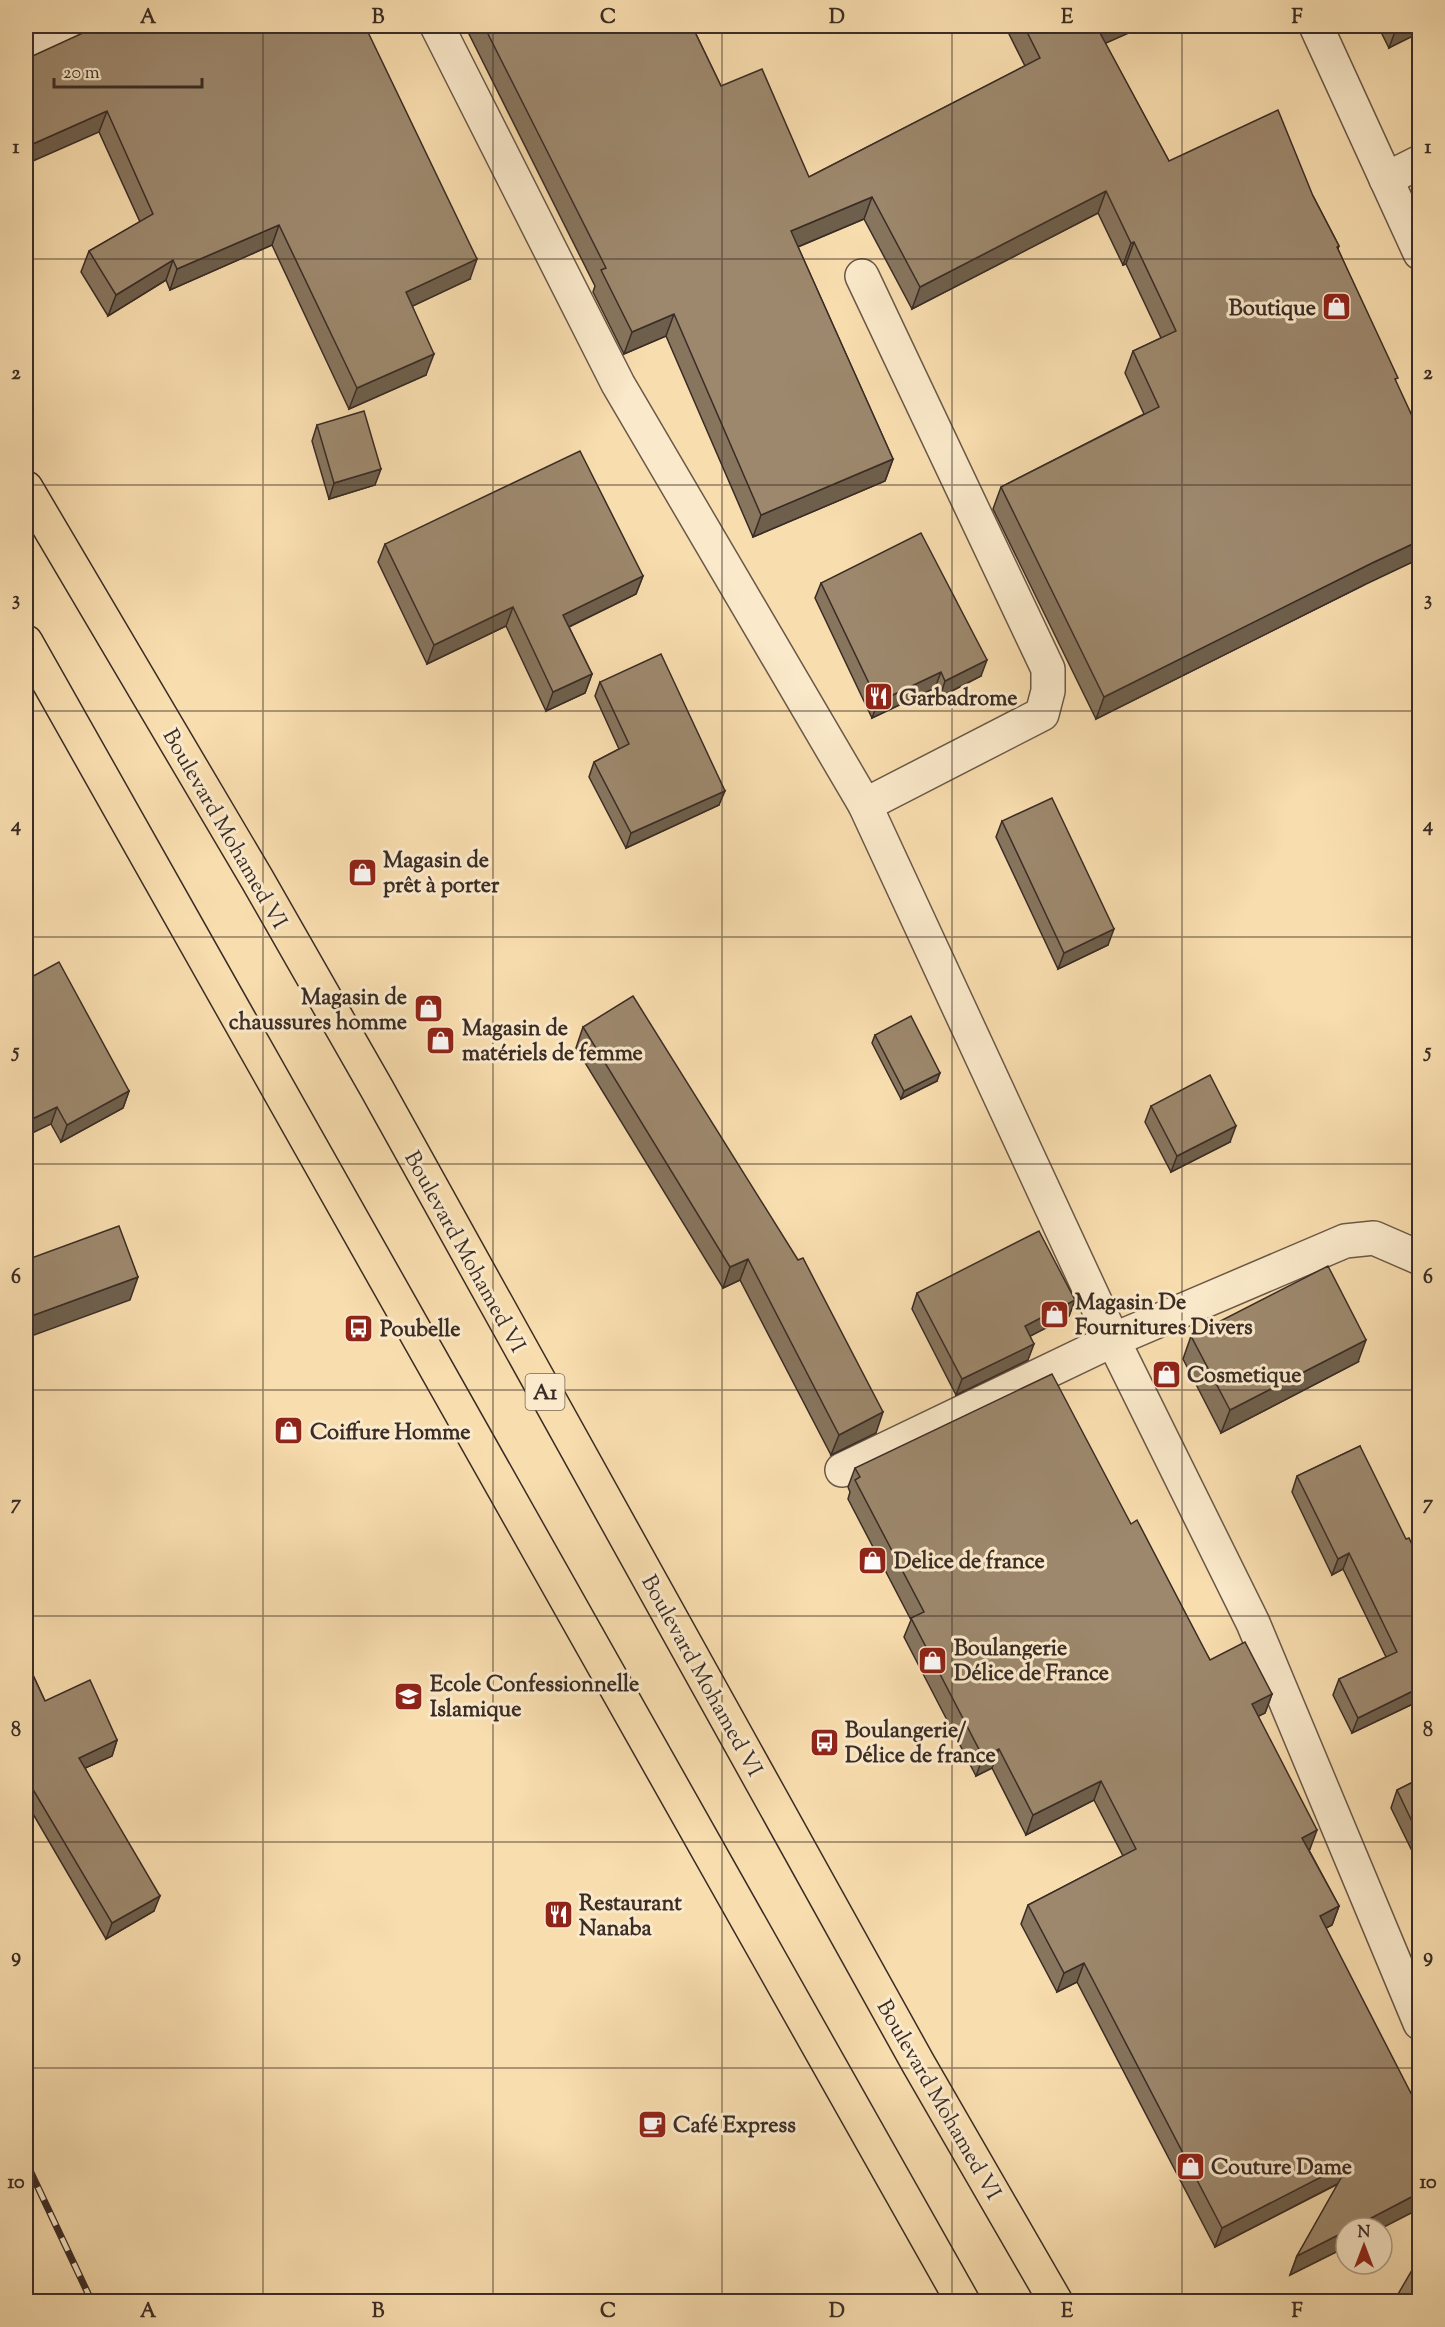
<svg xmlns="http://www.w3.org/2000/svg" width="1445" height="2327" font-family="'Sorts Mill Goudy',serif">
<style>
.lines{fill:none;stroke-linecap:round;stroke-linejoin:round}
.minor-casing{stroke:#6a5848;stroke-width:36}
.major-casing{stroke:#3a2c26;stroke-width:36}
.minor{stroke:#fae9ca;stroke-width:33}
.major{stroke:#f8ddae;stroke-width:33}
.rail-casing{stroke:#3a2c26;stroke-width:7}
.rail{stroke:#fae9ca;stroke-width:4.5;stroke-dasharray:14;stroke-linecap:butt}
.wall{fill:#87755e;stroke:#3a2c26;stroke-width:1.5}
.shaded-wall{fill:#6e5f4c;stroke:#3a2c26;stroke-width:1.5}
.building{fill:#9d886d;stroke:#3a2c26;stroke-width:1.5}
.grid{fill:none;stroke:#3a2c26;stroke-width:1.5;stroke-opacity:0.55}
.labels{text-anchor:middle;stroke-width:6;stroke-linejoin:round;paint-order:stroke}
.shield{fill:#fae9ca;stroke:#746557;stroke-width:1.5}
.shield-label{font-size:21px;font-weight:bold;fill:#3a2c26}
.poi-label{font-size:22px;font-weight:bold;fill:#3a2c26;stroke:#fae9ca;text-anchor:start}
.street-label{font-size:22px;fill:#3a2c26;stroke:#fae9ca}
.neatline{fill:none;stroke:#3a2c26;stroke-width:2}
.grid-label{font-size:20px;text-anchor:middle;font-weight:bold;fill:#3a2c26}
</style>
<rect width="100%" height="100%" fill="#f8ddae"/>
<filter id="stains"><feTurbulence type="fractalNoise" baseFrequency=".00333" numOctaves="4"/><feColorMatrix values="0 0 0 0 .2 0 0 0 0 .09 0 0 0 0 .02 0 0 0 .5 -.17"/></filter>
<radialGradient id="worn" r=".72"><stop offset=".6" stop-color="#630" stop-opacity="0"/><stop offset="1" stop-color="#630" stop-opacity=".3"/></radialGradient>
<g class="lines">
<defs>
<g id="minor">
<polyline points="437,26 618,384 865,805 1113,1340 1253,1623 1420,2023"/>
<polyline points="1316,26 1420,253"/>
<polyline points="26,43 65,26"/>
<polyline points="1386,179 1420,162"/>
<polyline points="862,276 1048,669 1048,691 1042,714 865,805"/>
<polyline points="842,1470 1113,1340 1345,1241 1374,1238 1420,1258"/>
</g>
<g id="major">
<polyline points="26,488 257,879 377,1089 918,2063 1056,2302"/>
<polyline points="26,642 963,2302"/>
</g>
</defs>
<use href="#minor" class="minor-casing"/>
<use href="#major" class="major-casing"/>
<use href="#minor" class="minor"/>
<use href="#major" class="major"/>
<defs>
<polyline id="rail" points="26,2162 92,2302"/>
</defs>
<use href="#rail" class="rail-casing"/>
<use href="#rail" class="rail"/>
</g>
<g class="wall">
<polygon points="465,26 692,26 721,86 809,177 1025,66 1005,26 1144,26 1105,43 1169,161 1313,196 1339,246 1338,249 1396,382 1364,585 1096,719 993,509 1001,487 1144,414 1125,373 1133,351 1161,338 1126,264 1123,265 1098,213 912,309 864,219 798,247 893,459 885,481 753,537 666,336 624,354 593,292 595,286"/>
<polygon points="1378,26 1419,26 1389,48"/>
<polygon points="26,59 470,279 412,306 426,375 349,409 272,245 170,290 166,280 108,316 81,272 89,251 140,222 99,132"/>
<polygon points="317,425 375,485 329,499 312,441"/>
<polygon points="385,544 643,576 636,594 569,627 592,674 585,693 546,711 506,626 427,664 378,562"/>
<polygon points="821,583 981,676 940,697 935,688 872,718 815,598"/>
<polygon points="600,682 719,805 626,848 589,777 594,762 619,749 595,696"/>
<polygon points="1002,821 1108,945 1058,969 996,837"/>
<polygon points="26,980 129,1091 123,1108 61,1142 51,1124"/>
<polygon points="583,1027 798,1260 876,1433 831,1455 740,1280 723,1288 576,1048"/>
<polygon points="875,1035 937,1081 901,1099 872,1043"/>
<polygon points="1151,1106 1230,1142 1171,1172 1145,1122"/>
<polygon points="917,1293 1075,1300 1069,1316 1030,1336 1028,1360 956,1395 912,1309"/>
<polygon points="1191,1336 1358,1362 1221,1433 1183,1359"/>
<polygon points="1360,1446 1419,1701 1352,1733 1333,1695 1339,1679 1386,1657 1343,1569 1332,1575 1292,1492 1297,1476"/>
<polygon points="855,1468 1131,1524 1210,1660 1272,1694 1265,1713 1258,1716 1310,1849 1309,1850 1339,1906 1332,1925 1326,1928 1346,2228 1346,2247 1290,2275 1297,2256 1338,2184 1215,2247 1077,1982 1057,1992 1021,1924 1028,1905 1123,1856 1094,1800 1026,1835 992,1768 976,1776 904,1637 911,1620 848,1499 850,1492 848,1487"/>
<polygon points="26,1660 45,1701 117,1740 112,1756 85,1768 154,1911 106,1939 26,1802"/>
<polygon points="1419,1779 1419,1852 1414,1855 1391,1808 1397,1790"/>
</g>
<g class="shaded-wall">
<polygon points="1108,26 1144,26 1104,44 1099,31"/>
<polygon points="1397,26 1419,26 1419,33 1389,48"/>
<polygon points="107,111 99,132 26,164 26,147"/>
<polygon points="1106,191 1098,213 912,309 920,287"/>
<polygon points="872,197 864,219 783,253 791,231"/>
<polygon points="279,225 272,245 170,290 177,269"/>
<polygon points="1134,242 1126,264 1123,265 1131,243"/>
<polygon points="477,259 470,279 398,313 406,292"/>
<polygon points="173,260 166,280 108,316 116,295"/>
<polygon points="674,314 666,336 624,354 632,332"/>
<polygon points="434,354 426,375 349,409 357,388"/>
<polygon points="893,459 885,481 753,537 761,515"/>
<polygon points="381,469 375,485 329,499 334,483"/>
<polygon points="1419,541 1419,559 1364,585 1096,719 1104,697 1372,563"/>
<polygon points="643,576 636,594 556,633 563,615"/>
<polygon points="513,607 506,626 427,664 434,645"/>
<polygon points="987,660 981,676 940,697 945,681"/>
<polygon points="941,672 935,688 872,718 878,702"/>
<polygon points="592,674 585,693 546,711 553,692"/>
<polygon points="725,791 719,805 626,848 631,833"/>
<polygon points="1114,929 1108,945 1058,969 1064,953"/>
<polygon points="940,1073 937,1081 901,1099 904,1091"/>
<polygon points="129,1091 123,1108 61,1142 67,1125"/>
<polygon points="57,1107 51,1124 26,1136 26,1122"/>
<polygon points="1236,1126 1230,1142 1171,1172 1177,1156"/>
<polygon points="748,1259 740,1280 723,1288 730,1267"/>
<polygon points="138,1277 130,1300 26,1338 26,1318"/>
<polygon points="1075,1300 1069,1316 1019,1342 1025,1326"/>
<polygon points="1366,1340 1358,1362 1221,1433 1230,1410"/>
<polygon points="1034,1344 1028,1360 956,1395 962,1379"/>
<polygon points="883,1412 876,1433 831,1455 839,1435"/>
<polygon points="1349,1553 1343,1569 1332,1575 1338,1559"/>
<polygon points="1419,1688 1419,1701 1352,1733 1358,1718"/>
<polygon points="1272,1694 1265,1713 1245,1723 1252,1704"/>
<polygon points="117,1740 112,1756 74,1773 79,1758"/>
<polygon points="999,1749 992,1768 976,1776 983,1757"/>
<polygon points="1101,1781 1094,1800 1026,1835 1033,1815"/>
<polygon points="1317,1830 1310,1849 1295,1857 1302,1838"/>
<polygon points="1419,1839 1419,1852 1414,1855"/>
<polygon points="160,1896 154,1911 106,1939 112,1923"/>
<polygon points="1339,1906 1332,1925 1313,1935 1320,1916"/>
<polygon points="1084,1963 1077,1982 1057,1992 1064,1973"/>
<polygon points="1350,2162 1343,2181 1215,2247 1222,2228"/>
<polygon points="1419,2193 1419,2209 1382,2228 1352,2228"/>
<polygon points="1346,2231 1346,2247 1290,2275 1297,2256"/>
</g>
<g class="building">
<polygon points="98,26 365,26 477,259 406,292 434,354 357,388 279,225 177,269 173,260 116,295 89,251 153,214 107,111 26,147 26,59"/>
<polygon points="484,26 692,26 721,86 762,69 809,177 1040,58 1024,26 1109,26 1099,31 1169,161 1278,110 1313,196 1339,246 1337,247 1398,378 1395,379 1419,431 1419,541 1372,563 1104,697 1001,487 1159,407 1133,351 1176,331 1134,242 1131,243 1106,191 920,287 872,197 791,231 893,459 761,515 674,314 632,332 601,270 606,268"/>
<polygon points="364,411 381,469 334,483 317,425"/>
<polygon points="580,451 643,576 563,615 592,674 553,692 513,607 434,645 385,544"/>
<polygon points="921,533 987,660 945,681 941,672 878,702 821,583"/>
<polygon points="661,654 725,791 631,833 594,762 629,744 600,682"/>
<polygon points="1052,798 1114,929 1064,953 1002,821"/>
<polygon points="59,962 129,1091 67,1125 57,1107 26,1122 26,980"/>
<polygon points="633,996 798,1260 803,1258 883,1412 839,1435 748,1259 730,1267 583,1027"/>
<polygon points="911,1016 940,1073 904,1091 875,1035"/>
<polygon points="1210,1075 1236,1126 1177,1156 1151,1106"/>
<polygon points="119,1226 138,1277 26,1318 26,1260"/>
<polygon points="1039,1231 1075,1300 1025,1326 1034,1344 962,1379 917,1293"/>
<polygon points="1328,1266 1366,1340 1230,1410 1191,1336"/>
<polygon points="1052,1374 1131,1524 1137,1520 1210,1660 1245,1642 1272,1694 1252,1704 1317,1830 1302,1838 1339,1906 1320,1916 1419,2109 1419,2193 1352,2228 1346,2228 1346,2231 1297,2256 1350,2162 1222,2228 1084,1963 1064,1973 1028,1905 1136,1849 1101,1781 1033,1815 999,1749 983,1757 911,1618 924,1612 855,1480 860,1477 855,1468"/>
<polygon points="1360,1446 1406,1539 1409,1538 1419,1560 1419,1688 1358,1718 1339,1679 1397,1652 1349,1553 1338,1559 1297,1476"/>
<polygon points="26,1660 45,1701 90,1680 117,1740 79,1758 160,1896 112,1923 28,1781 26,1782"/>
<polygon points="1419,1779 1419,1836 1397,1790"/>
<polygon points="1419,2258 1419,2301 1394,2301"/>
</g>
<path class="grid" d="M263 26V2302M493 26V2302M722 26V2302M952 26V2302M1182 26V2302M26 259H1420M26 485H1420M26 711H1420M26 937H1420M26 1164H1420M26 1390H1420M26 1616H1420M26 1842H1420M26 2068H1420"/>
<defs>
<symbol id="shop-square" viewBox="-11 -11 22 22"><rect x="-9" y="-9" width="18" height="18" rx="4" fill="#8f2418" stroke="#fae9ca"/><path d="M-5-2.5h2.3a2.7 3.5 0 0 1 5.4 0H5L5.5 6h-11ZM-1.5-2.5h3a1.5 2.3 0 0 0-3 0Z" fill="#fff"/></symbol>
<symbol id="restaurant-square" viewBox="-11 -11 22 22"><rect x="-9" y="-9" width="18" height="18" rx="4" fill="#8f2418" stroke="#fae9ca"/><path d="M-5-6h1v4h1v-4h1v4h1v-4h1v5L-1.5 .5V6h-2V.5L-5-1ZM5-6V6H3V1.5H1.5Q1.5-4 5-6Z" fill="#fff"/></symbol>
<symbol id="bus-square" viewBox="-11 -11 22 22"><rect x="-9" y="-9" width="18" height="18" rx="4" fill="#8f2418" stroke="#fae9ca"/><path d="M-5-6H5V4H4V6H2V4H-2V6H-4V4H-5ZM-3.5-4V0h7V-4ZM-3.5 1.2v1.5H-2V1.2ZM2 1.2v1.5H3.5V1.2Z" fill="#fff"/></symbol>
<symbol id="school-square" viewBox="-11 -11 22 22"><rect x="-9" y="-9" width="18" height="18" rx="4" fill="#8f2418" stroke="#fae9ca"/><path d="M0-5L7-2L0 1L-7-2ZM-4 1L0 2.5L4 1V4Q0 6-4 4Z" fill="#fff"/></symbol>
<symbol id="cafe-square" viewBox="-11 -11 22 22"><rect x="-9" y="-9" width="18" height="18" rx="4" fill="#8f2418" stroke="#fae9ca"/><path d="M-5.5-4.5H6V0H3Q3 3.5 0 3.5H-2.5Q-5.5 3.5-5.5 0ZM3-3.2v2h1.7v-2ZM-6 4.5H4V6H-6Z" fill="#fff"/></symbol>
</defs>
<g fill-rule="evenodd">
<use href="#shop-square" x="1320" y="290" width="33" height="33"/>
<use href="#restaurant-square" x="862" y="680" width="33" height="33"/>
<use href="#shop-square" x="346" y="856" width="33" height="33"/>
<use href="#shop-square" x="412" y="992" width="33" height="33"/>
<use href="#shop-square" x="424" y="1024" width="33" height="33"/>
<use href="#shop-square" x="1038" y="1298" width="33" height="33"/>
<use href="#bus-square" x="342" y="1312" width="33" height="33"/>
<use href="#shop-square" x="1150" y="1358" width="33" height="33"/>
<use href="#shop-square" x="272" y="1414" width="33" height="33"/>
<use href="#shop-square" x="856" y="1544" width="33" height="33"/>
<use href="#shop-square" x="916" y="1644" width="33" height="33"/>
<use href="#school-square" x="392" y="1680" width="33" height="33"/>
<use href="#bus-square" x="808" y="1726" width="33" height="33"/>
<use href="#restaurant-square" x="542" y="1898" width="33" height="33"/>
<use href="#cafe-square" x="636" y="2108" width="33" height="33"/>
<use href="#shop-square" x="1174" y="2150" width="33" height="33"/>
</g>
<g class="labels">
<rect class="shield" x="525.5" y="1374" width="39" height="36" rx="4.5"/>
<g class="shield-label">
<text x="545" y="1399">A1</text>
</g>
<g class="poi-label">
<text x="1316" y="315" text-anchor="end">Boutique</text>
<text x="899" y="705">Garbadrome</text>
<text x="383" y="867">Magasin de<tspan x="383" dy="25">prêt à porter</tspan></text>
<text x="407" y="1004" text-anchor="end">Magasin de<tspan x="407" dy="25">chaussures homme</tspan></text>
<text x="462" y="1035">Magasin de<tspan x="462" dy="25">matériels de femme</tspan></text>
<text x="1075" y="1309">Magasin De<tspan x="1075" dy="25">Fournitures Divers</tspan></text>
<text x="380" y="1336">Poubelle</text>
<text x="1187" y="1382">Cosmetique</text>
<text x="310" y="1439">Coiffure Homme</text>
<text x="894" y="1568">Delice de france</text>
<text x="954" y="1655">Boulangerie<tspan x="954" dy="25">Délice de France</tspan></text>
<text x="430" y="1691">Ecole Confessionnelle<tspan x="430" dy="25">Islamique</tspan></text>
<text x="845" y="1737">Boulangerie/<tspan x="845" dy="25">Délice de france</tspan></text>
<text x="579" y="1910">Restaurant<tspan x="579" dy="25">Nanaba</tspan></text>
<text x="673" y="2132">Café Express</text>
<text x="1211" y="2174">Couture Dame</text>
</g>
<g class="street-label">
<text transform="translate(226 828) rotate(60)" y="8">Boulevard Mohamed VI</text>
<text transform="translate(466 1251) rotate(61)" y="8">Boulevard Mohamed VI</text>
<text transform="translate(703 1675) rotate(61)" y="8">Boulevard Mohamed VI</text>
<text transform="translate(940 2099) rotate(60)" y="8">Boulevard Mohamed VI</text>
</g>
</g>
<rect width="1445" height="2327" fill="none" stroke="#f8ddae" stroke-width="66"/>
<g transform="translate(1364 2246)"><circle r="28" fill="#fae9ca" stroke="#ad9d88" stroke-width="1.5"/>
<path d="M0-4.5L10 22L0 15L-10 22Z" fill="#8f2418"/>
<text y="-9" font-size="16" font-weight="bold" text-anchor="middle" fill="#3a2c26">N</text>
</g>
<path d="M54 78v9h148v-9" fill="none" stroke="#3a2c26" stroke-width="3"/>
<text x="63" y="78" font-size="18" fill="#3a2c26" stroke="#fae9ca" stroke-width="4.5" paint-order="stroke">20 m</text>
<rect x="33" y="33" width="1379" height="2261" class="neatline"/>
<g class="grid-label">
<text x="148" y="23">A</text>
<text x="378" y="23">B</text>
<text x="608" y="23">C</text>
<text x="837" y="23">D</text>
<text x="1067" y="23">E</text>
<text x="1297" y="23">F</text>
<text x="16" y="153">1</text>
<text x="1428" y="153">1</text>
<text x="16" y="379">2</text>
<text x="1428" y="379">2</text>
<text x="16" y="605">3</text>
<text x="1428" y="605">3</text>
<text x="16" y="831">4</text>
<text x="1428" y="831">4</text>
<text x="16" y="1057">5</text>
<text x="1428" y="1057">5</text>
<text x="16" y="1283">6</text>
<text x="1428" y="1283">6</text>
<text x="16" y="1509">7</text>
<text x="1428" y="1509">7</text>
<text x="16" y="1736">8</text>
<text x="1428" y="1736">8</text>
<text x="16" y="1962">9</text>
<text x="1428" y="1962">9</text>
<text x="16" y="2188">10</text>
<text x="1428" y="2188">10</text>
<text x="148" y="2317">A</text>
<text x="378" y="2317">B</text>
<text x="608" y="2317">C</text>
<text x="837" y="2317">D</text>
<text x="1067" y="2317">E</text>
<text x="1297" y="2317">F</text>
</g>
<rect width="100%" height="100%" filter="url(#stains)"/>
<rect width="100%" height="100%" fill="url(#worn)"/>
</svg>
